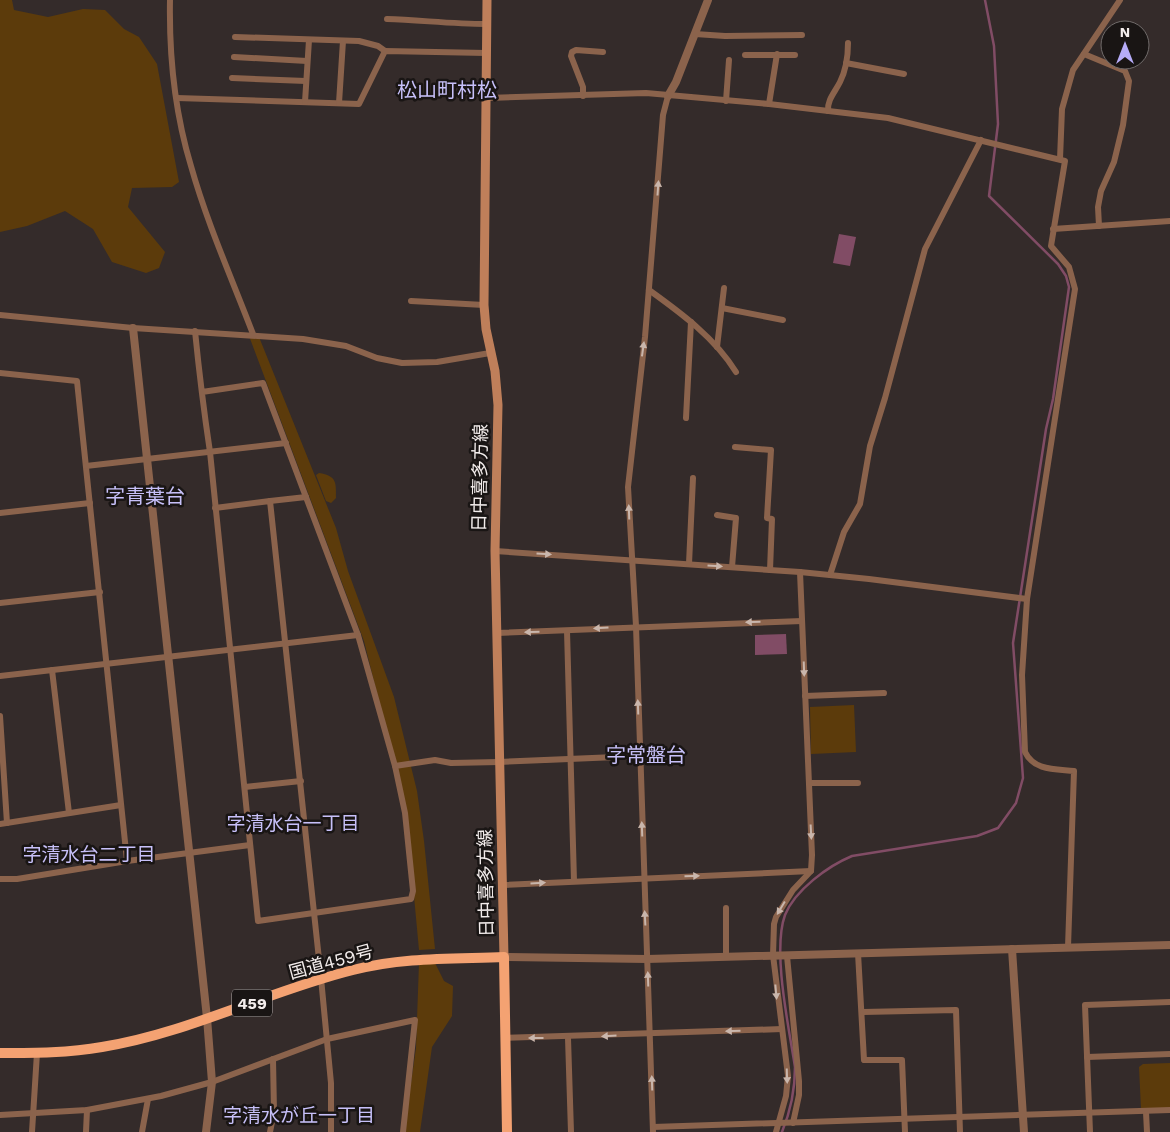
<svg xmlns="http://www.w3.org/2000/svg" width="1170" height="1132" font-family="'Work Sans','Noto Sans JP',sans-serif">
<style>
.green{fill:#5c3b0b}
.water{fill:#814c65}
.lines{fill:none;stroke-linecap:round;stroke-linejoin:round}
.stream{stroke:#814c65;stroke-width:2.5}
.minor{stroke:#8b634c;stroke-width:6}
.tertiary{stroke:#8b634c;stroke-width:8}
.secondary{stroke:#bf7f5a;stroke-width:9}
.trunk{stroke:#f4a272;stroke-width:10}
.oneway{fill:#c9b6ac}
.labels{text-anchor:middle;stroke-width:5;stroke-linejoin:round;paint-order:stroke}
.shield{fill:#191514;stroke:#b2acab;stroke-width:1}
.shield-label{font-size:16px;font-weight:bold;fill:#f3edec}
.street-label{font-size:18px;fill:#f3edec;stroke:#191514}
.neighbourhood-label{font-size:19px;fill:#c7c0f9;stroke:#191514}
.quarter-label{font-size:20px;fill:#c7c0f9;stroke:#191514}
</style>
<rect width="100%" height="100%" fill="#342b2a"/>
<g class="green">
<polygon points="0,0 12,0 14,10 48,17 83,9 105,10 124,29 139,37 157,64 179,182 172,187 132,188 128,207 165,252 159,268 146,273 112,262 93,229 65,211 27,226 0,232"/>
<polygon points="249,336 259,337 336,528 348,571 394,697 417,791 424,841 435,949 419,950 406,810 364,641"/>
<path d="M319 473C337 476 336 482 336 498L331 503 326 501 316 475Z"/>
<polygon points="854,705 856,752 811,754 810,707"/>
<polygon points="419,963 435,963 444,981 453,986 452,1016 432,1047 420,1132 404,1132 416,1048"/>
<polygon points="1170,1063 1170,1108 1141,1109 1139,1067 1143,1064"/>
</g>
<g class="water">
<polygon points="839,234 856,237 850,266 833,263"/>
<polygon points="786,634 787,654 755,655 755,635"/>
</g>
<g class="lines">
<path class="stream" d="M782 1132C791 1110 795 1090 795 1067 789 1028 772 951 785 915 795 890 828 866 852 856L977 836 998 828 1016 803 1023 778 1013 643 1046 429 1053 399 1069 287 1066 276 1058 264 989 196 998 124 994 46 985 0"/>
<g class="minor">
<path d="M170 0C169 56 175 113 191 166 207 223 232 279 253 334"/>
<path d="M387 19C420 20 452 24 486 24"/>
<polyline points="695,34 725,36 802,35"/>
<polyline points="235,37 359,41 378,46 385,51"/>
<polyline points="1084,54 1125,71 1129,81 1123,125 1114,162 1101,191 1098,207 1099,226"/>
<polyline points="745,55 795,55"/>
<polyline points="234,57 307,61"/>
<polyline points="846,63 904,74"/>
<polyline points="232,78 306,81"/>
<polyline points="583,96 583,87 571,56 572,52 576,50 603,52"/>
<polyline points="177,98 359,104 385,51 486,53"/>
<path d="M487 98 646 93 769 104 888 118 1065 161 1051 246 1069 267 1075 289 1027 599 1022 675 1025 752C1034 771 1056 769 1074 771L1068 947"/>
<polyline points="726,101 729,60"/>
<polyline points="305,102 309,40"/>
<polyline points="339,103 343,41"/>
<polyline points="769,104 777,54"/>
<path d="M828 111C827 100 835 92 840 82 846 70 848 56 848 43"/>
<polyline points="1060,159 1062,109 1073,70 1120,0"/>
<polyline points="1053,229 1170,221"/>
<path d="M649 290C681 313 715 338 736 372"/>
<polyline points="411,301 484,305"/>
<polyline points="722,308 783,320"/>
<polyline points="0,315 133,328 303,339 346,346 377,358 402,363 437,362 490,353"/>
<path d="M195 331C199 371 204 412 210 452L258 921 411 899 413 891 405 813 395 766 358 635 263 383 202 392"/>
<polyline points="717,347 724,288"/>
<polyline points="0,373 77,381 127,861"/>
<polyline points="686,418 691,322"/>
<polyline points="735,447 771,450 767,518 772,519 770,570"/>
<polyline points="86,466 286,443"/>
<polyline points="270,501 306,497"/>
<polyline points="215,508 270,501 321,978 331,1083 331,1132"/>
<polyline points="0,513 90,503"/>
<polyline points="717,515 736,518 732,567"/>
<polyline points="495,551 800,572 869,579 1027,599"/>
<polyline points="689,564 693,478"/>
<polyline points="830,575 844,532 860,504 870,446 885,398 925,249 981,140"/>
<polyline points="0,603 100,592"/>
<polyline points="567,631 574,881"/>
<polyline points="497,633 802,621"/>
<polyline points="52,670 69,813"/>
<polyline points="0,676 358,635"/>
<polyline points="805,696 884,693"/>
<polyline points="0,716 7,823"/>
<polyline points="395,766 435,760 451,763 499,762 640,756"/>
<polyline points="809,783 858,783"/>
<polyline points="245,787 301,781"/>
<polyline points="0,824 121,805"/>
<polyline points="0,879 17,879 127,861 250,845"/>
<polyline points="502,885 811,871"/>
<polyline points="858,953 864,1060 902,1060 905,1132"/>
<polyline points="787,956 799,1081 799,1095 793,1123"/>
<polyline points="726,957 726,908"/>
<polyline points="863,1012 956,1010 960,1132"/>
<polyline points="504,1038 782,1029"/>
<polyline points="568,1038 571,1132"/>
<polyline points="1087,1057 1170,1054"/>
<polyline points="1146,1112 1147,1132"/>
<polyline points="0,1115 87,1110 161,1096 212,1082 327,1039 415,1020 403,1132"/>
<polyline points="653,1127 1170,1110"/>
<polyline points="32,1132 37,1053"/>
<polyline points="86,1132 87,1110"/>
<polyline points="142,1132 148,1099"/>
<polyline points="270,1132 274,1112 273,1059"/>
<polyline points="653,1132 636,626 628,487 645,337 663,115 668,96"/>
<polyline points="776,1132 786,1096 788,1076 773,955 774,924 776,917 793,890 811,871 812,855 800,572"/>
<polyline points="1090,1132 1085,1005 1170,1002"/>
</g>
<g class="tertiary">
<polyline points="668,96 676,82 708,0"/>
<polyline points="133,328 207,1018 212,1082 206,1132"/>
<polyline points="1012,949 1024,1132"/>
<polyline points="504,957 647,959 1170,945"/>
</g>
<polyline class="secondary" points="487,0 484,305 486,329 495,371 498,405 495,551 504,957"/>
<path class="trunk" d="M0 1053C34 1053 69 1053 102 1047 189 1033 268 991 353 970 402 957 454 959 504 957L507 1132"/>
</g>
<defs><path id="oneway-solid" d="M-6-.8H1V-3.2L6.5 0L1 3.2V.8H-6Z" transform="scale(1.25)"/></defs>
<g class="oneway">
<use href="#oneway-solid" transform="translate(658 188) rotate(-86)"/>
<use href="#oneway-solid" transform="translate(643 349) rotate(-82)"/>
<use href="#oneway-solid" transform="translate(629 512) rotate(-92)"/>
<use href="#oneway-solid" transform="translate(544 554) rotate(4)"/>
<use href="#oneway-solid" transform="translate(715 566) rotate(4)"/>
<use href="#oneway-solid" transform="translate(753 622) rotate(178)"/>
<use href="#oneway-solid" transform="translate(601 628) rotate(176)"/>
<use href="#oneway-solid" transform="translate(532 632) rotate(178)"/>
<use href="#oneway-solid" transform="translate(804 669) rotate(88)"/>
<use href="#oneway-solid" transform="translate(638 707) rotate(-92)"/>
<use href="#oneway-solid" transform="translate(642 829) rotate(-92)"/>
<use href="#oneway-solid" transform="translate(811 832) rotate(87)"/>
<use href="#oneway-solid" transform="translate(692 876) rotate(-2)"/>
<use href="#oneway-solid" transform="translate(538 883) rotate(-3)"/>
<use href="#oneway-solid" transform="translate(781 908) rotate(121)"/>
<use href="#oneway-solid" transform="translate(645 918) rotate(-93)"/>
<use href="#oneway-solid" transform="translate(648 979) rotate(-92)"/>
<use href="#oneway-solid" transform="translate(776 992) rotate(85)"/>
<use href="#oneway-solid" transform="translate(733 1031) rotate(178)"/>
<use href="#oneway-solid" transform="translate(609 1036) rotate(177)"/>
<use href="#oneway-solid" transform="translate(536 1038) rotate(180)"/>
<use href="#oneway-solid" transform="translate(787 1076) rotate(88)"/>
<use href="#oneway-solid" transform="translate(652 1083) rotate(-92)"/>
</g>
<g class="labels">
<rect class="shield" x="232" y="989.5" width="40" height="27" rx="4"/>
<g class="shield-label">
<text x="252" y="1009">459</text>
</g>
<g class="street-label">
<text transform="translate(480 478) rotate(-89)" y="6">日中喜多方線</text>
<text transform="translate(486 883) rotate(-91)" y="6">日中喜多方線</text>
<text transform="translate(331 962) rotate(-15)" y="6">国道459号</text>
</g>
<g class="neighbourhood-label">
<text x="293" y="830">字清水台一丁目</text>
<text x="89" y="861">字清水台二丁目</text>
<text x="299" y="1122">字清水が丘一丁目</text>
</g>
<g class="quarter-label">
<text x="447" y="97">松山町村松</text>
<text x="145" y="503">字青葉台</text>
<text x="646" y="762">字常盤台</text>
</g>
</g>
<g transform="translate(1125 45)"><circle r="24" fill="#191514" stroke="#706b6a"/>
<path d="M0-4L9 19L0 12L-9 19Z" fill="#b6acf8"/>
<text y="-8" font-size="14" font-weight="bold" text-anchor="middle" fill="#f3edec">N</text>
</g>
</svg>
